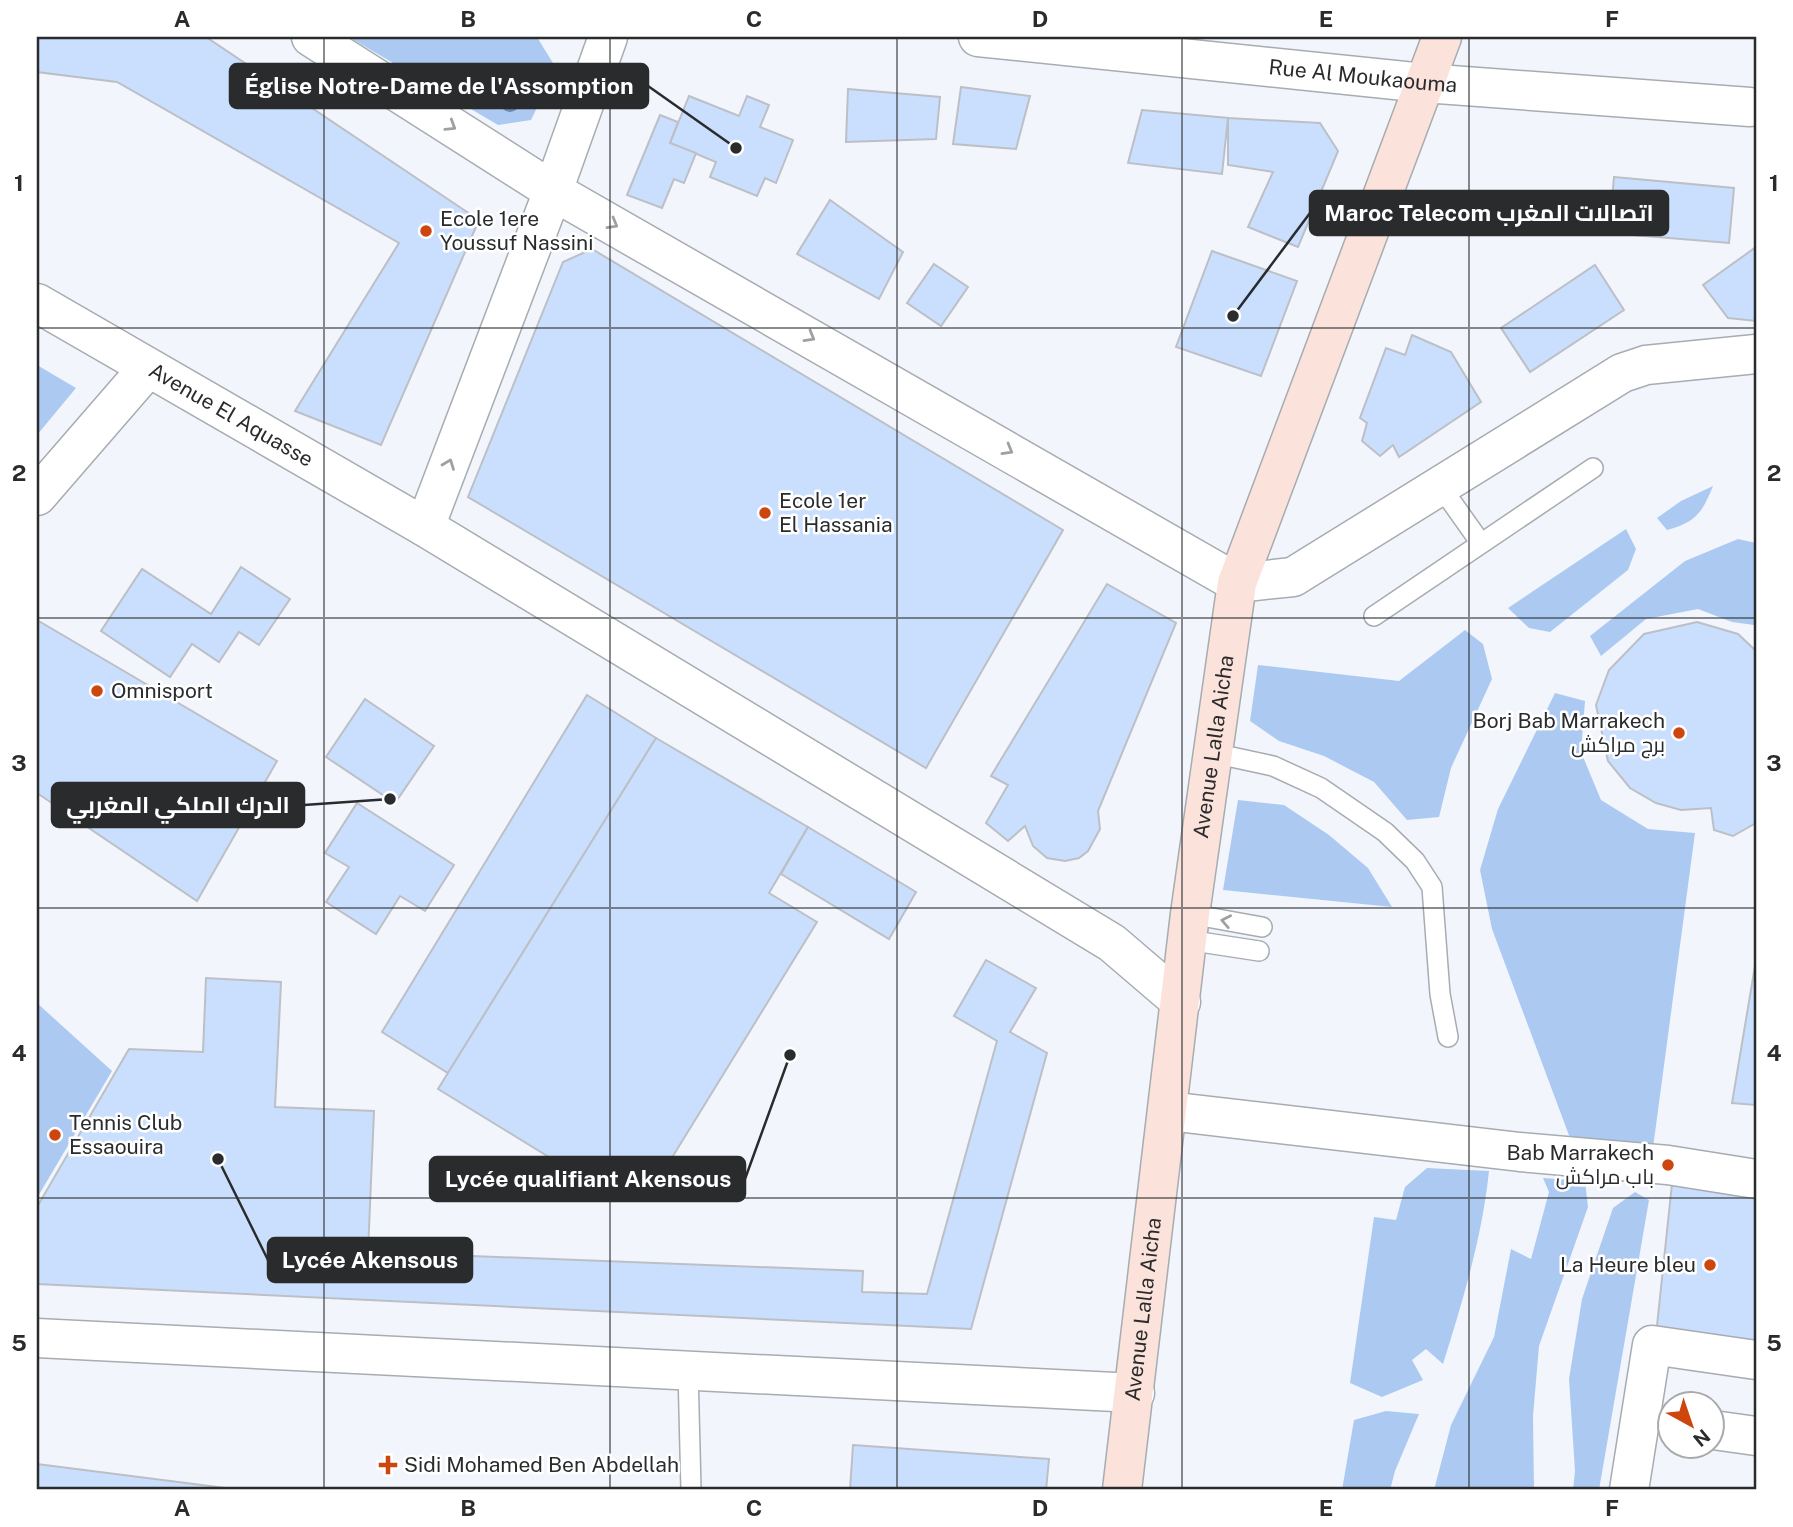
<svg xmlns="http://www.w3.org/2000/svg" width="1793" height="1527" font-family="'Public Sans',Cairo,sans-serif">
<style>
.green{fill:#acc9f2}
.building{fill:#cadffd;stroke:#bcc0c6;stroke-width:2}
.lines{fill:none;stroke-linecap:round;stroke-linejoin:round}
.lane-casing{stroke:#a7acb1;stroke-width:22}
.street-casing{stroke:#a7acb1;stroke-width:41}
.secondary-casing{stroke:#a7acb1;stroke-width:41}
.lane{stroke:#fff;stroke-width:19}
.street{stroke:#fff;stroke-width:38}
.secondary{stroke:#fbe2da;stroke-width:38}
.tree{fill:#6d8bb0}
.oneway{stroke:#9fa0a0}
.grid{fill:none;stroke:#292b2d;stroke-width:2;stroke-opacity:0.55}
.poi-dot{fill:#cc460e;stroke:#fff;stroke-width:2.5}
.labels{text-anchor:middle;stroke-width:5;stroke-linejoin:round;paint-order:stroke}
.street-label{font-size:21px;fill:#292b2d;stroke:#fff}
.poi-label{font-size:21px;fill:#292b2d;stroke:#fff;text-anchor:start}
.leader{fill:none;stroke:#292b2d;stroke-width:2.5}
.callout-dot{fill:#292b2d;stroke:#fff;stroke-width:2.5}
.callout{fill:#292b2d;stroke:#292b2d;stroke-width:2.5}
.callout-label{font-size:23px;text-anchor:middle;font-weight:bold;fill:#fff}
.neatline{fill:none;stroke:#292b2d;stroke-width:2.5}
.grid-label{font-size:23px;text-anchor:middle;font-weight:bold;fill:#292b2d}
</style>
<rect width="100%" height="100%" fill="#f2f6fc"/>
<g class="green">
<polygon points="349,37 537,37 556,68 531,120 498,125"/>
<polygon points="37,365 76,388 37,435"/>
<path d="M1713 486C1702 513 1696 522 1667 530L1657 518 1681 501Z"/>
<polygon points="1626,529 1636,549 1628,570 1550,632 1529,628 1508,608"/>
<polygon points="1738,539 1756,543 1756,634 1754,625 1732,622 1698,609 1646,619 1601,656 1590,636 1685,561"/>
<polygon points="1465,630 1483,644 1492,679 1451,768 1439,817 1407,820 1374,782 1324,756 1279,741 1250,721 1258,665 1399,681"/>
<polygon points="1555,693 1585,701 1581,752 1601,800 1648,829 1695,833 1653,1148 1573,1146 1492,929 1480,870 1498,809"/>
<polygon points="1238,800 1284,805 1329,835 1368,868 1392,907 1223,890"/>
<polygon points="37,1003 112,1071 37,1198"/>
<path d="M1427 1168 1489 1171C1482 1238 1463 1300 1443 1364L1426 1349 1412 1360 1423 1380 1382 1397 1350 1383 1374 1217 1396 1220 1405 1187Z"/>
<polygon points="1543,1178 1585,1181 1588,1207 1539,1346 1533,1416 1534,1490 1434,1490 1451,1425 1494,1337 1511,1249 1531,1259 1549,1192"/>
<polygon points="1635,1192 1649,1200 1599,1490 1573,1490 1575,1471 1569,1379 1582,1299 1613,1208"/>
<polygon points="1386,1411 1419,1414 1395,1471 1390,1490 1342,1490 1354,1420"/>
</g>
<g class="building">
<polygon points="37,37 206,37 479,220 381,445 295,411 399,243 117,82 37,72"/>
<polygon points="961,87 1030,96 1016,149 953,144"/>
<polygon points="848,89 940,97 936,139 846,142"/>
<polygon points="689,96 739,116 747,96 769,105 760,127 793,140 776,183 765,178 757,196 710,177 716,162 670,143"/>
<polygon points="1142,110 1228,118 1222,174 1128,163"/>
<polygon points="660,115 678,122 670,143 696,153 684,183 674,179 662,208 627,195"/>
<polygon points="1228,118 1320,123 1338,151 1298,247 1248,227 1273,172 1228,165"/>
<polygon points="1614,177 1734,188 1729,243 1609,233"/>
<polygon points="830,200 903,252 879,299 797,254"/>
<polygon points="1756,247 1756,321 1728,318 1703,285"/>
<polygon points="592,249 1063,530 926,768 468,497 563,262"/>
<polygon points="1212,251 1297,281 1261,376 1176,347"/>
<polygon points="934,264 968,287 941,326 907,303"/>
<polygon points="1595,265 1624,310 1530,372 1501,328"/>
<polygon points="1412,335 1451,352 1481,402 1399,457 1393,445 1380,456 1362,441 1367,423 1360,418 1386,348 1405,355"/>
<polygon points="241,567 290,599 259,645 239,632 219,662 192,644 170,677 101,631 142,569 211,614"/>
<polygon points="1107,584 1176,623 1098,811 1100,829 1088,851 1079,858 1065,861 1047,858 1033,846 1025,826 1008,841 986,823 1008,785 991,776"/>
<polygon points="37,620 277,761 197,901 37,793"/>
<polygon points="1697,622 1738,634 1756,651 1756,823 1733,836 1714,830 1711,808 1681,810 1656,803 1630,788 1608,761 1596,705 1609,670 1644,634"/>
<polygon points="587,695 656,738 448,1073 382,1032"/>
<polygon points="365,699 434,746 395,803 326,757"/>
<polygon points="656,738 808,827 769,893 817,922 649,1195 598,1164 588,1181 438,1089"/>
<polygon points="357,803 454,865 425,911 400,896 376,934 326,902 349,867 325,853"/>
<polygon points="808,827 916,892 889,939 781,874"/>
<polygon points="986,960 1036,988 1010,1032 1047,1053 971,1329 37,1284 37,1207 129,1049 203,1052 206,978 281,982 275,1107 374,1111 368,1252 863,1271 862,1292 927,1294 997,1041 954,1016"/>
<polygon points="1756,960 1756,1105 1732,1103"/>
<polygon points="1672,1184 1756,1196 1756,1347 1656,1335"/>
<polygon points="853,1445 1049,1459 1046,1490 850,1490"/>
<polygon points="37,1464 241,1490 37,1490"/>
</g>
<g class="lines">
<defs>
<g id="lane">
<polyline points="1441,487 1480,542"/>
<polyline points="1374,616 1593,468"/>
<polyline points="1213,753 1273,766 1321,788 1385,832 1415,861 1432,887 1440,994 1448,1037"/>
<polyline points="1190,914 1262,927"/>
<polyline points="1187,940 1259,951"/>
<polyline points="688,1370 691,1490"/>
</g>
<g id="street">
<polyline points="311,37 553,191 1237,583 1293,577 1622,373 1646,365 1756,354"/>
<path id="s1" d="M978 37 1424 83 1750 107"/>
<path id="s2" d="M37 303 425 527 1112 943 1181 1002"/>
<polyline points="37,496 147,369"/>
<polyline points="425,527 553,191 608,37"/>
<polyline points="1168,1111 1520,1152 1668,1165 1756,1179"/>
<polyline points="37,1338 1135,1393"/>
<polyline points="1713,1430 1756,1436"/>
<polyline points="1629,1490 1652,1345 1756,1360"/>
</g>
<g id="secondary">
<path id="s3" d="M1122 1490 1190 914 1237 583 1442 37"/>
</g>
</defs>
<use href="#lane" class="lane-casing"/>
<use href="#street" class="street-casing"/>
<use href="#secondary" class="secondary-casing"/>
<use href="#lane" class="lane"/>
<use href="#street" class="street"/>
<use href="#secondary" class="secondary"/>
</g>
<circle class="tree" cx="510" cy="102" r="10"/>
<defs><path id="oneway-chevron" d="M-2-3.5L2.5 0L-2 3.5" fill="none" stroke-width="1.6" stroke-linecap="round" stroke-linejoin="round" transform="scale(1.75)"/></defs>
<g class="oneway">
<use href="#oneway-chevron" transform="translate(451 126) rotate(32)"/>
<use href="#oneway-chevron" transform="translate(613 224) rotate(30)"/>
<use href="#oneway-chevron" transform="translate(810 337) rotate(30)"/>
<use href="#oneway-chevron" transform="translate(1008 450) rotate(30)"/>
<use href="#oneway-chevron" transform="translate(449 464) rotate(-69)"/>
<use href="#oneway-chevron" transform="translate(1226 921) rotate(-169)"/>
</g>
<path class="grid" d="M324 37V1490M610 37V1490M897 37V1490M1182 37V1490M1469 37V1490M37 328H1756M37 618H1756M37 908H1756M37 1198H1756"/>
<g class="poi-dot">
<circle cx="426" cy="231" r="7"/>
<circle cx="765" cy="513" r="7"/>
<circle cx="97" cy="691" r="7"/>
<circle cx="1679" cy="733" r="7"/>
<circle cx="55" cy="1135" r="7"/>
<circle cx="1668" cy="1165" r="7"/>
<circle cx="1710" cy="1265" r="7"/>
<path d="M384.5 1454.5h7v7h7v7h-7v7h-7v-7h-7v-7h7z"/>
</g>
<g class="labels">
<g class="street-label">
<text dy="7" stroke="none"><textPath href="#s1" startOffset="387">Rue Al Moukaouma</textPath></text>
<text dy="7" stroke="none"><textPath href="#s2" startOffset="224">Avenue El Aquasse</textPath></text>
<text dy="7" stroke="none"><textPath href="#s3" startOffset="749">Avenue Lalla Aicha</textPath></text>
<text dy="7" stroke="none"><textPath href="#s3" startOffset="182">Avenue Lalla Aicha</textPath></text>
</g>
<g class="poi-label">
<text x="440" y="226">Ecole 1ere<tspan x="440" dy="24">Youssuf Nassini</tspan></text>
<text x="779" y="508">Ecole 1er<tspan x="779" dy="24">El Hassania</tspan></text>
<text x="111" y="698">Omnisport</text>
<text x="1665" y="728" text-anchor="end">Borj Bab Marrakech<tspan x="1665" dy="24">برج مراكش</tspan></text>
<text x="69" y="1130">Tennis Club<tspan x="69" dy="24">Essaouira</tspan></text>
<text x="1654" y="1160" text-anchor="end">Bab Marrakech<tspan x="1654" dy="24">باب مراكش</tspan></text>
<text x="1696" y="1272" text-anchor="end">La Heure bleu</text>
<text x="404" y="1472">Sidi Mohamed Ben Abdellah</text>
</g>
</g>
<path class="leader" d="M736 148L648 86M1233 316L1310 213M390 799L304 805M790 1055L745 1179M218 1159L268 1260"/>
<g class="callout-dot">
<circle cx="736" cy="148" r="7"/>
<circle cx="1233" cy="316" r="7"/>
<circle cx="390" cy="799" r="7"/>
<circle cx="790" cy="1055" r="7"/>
<circle cx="218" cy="1159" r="7"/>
</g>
<g class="callout">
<rect x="230" y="64" width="418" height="44" rx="7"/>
<rect x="1310" y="191" width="358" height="44" rx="7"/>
<rect x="52" y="783" width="252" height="44" rx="7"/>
<rect x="430" y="1157" width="315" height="44" rx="7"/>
<rect x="268" y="1238" width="204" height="44" rx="7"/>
</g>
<g class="callout-label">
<text x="439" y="94">Église Notre-Dame de l'Assomption</text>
<text x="1489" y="221">Maroc Telecom اتصالات المغرب</text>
<text x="178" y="813">الدرك الملكي المغربي</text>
<text x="588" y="1187">Lycée qualifiant Akensous</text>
<text x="370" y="1268">Lycée Akensous</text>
</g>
<rect width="1793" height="1527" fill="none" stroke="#ffffff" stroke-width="77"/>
<g transform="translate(1691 1425) rotate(140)"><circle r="33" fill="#ffffff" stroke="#a9aaab" stroke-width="2"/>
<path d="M0-5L12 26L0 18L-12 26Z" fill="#cc460e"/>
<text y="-10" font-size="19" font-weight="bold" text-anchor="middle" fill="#292b2d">N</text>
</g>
<rect x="38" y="38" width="1717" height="1450" class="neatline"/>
<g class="grid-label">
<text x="182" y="27">A</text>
<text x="468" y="27">B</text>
<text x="754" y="27">C</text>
<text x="1040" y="27">D</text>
<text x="1326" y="27">E</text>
<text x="1612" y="27">F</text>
<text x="19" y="191">1</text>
<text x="1774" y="191">1</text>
<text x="19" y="481">2</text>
<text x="1774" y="481">2</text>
<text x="19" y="771">3</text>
<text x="1774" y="771">3</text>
<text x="19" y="1061">4</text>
<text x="1774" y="1061">4</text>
<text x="19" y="1351">5</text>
<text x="1774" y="1351">5</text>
<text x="182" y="1516">A</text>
<text x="468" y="1516">B</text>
<text x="754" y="1516">C</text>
<text x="1040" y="1516">D</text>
<text x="1326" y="1516">E</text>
<text x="1612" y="1516">F</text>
</g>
</svg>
